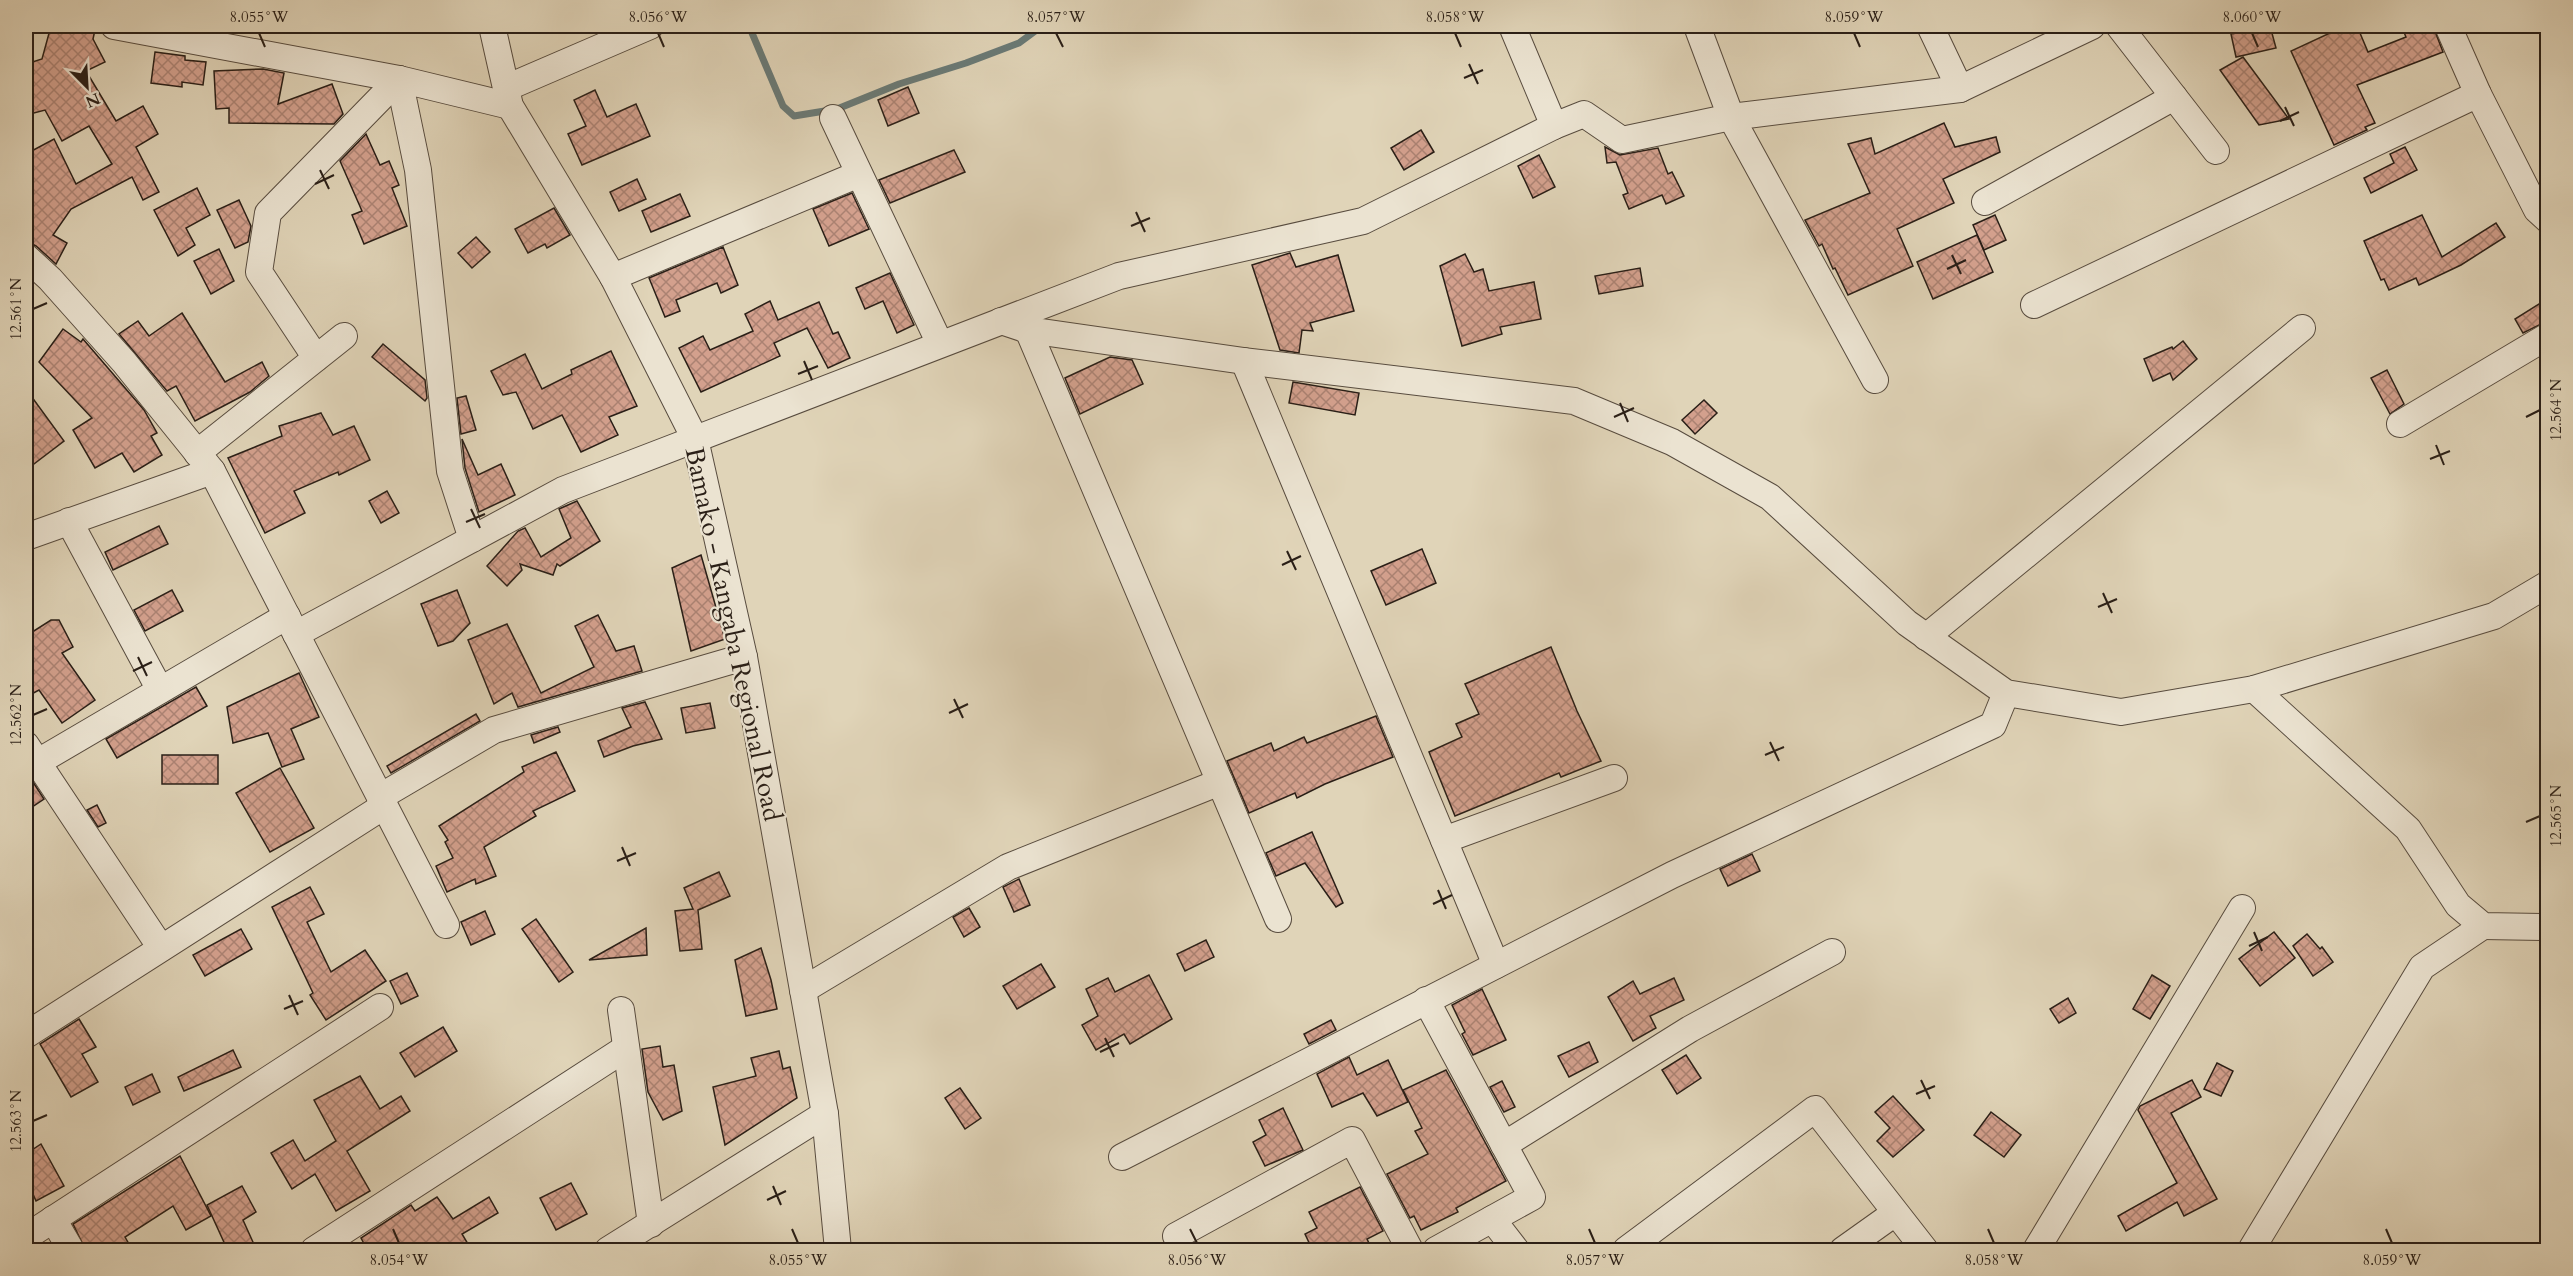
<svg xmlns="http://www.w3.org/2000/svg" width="2573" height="1276" font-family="Cardo,serif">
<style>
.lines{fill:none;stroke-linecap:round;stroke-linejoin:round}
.stream{stroke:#6a7a76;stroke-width:7}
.building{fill:url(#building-cross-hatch);stroke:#2a1f17;stroke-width:1.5}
.minor-casing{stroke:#584c3f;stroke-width:28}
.minor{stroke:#ebe3d1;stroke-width:26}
.ticks{fill:none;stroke:#2a1f17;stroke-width:2}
.labels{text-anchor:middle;stroke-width:4.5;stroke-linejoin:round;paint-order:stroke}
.street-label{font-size:26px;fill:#2a1f17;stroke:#ebe3d1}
.neatline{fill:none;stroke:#2a1f17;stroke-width:2}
.ticks-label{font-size:15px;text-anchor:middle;fill:#2a1f17}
</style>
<defs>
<pattern id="building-cross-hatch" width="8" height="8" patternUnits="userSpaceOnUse" patternTransform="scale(1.5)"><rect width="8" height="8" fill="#d3a08d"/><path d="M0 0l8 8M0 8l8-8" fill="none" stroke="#ab8272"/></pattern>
</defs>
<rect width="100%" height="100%" fill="#e0d4b8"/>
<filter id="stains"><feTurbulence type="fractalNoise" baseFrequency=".00333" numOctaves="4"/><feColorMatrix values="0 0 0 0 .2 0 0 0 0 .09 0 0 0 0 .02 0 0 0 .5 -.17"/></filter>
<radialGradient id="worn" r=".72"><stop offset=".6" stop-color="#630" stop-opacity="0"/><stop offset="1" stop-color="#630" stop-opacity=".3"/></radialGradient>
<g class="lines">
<polyline class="stream" points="749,26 783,106 794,116 837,109 899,84 966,63 1019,43 1042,26"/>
</g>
<g class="building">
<polygon points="51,26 75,26 95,30 93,39 105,62 86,71 116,121 143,106 158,134 136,147 159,192 143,200 132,177 71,209 53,235 67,243 56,264 36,246 26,241 26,154 54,139 76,184 112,164 89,126 62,141 45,110 26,115 26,64 42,59"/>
<polygon points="2270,26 2276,48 2236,57 2231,34"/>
<polygon points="2345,26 2357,26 2368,52 2406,37 2403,30 2413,26 2433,26 2443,52 2357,85 2375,123 2365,127 2367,130 2334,145 2291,51"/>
<polygon points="155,52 185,56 185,60 206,62 203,85 182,82 182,87 151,83"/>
<polygon points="2243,57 2289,119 2259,125 2220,70"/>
<polygon points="263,69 284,73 278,104 332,84 343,114 334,124 229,123 229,108 216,109 214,71"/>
<polygon points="908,87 919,113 888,126 878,100"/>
<polygon points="595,90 607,117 636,104 650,136 582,165 568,134 586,126 574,100"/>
<polygon points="1944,123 1955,147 1996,137 2000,152 1943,179 1954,203 1897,229 1913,266 1848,295 1835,268 1833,269 1822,244 1819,246 1805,220 1870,193 1848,144 1871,138 1875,154"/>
<polygon points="1421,130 1434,152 1404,170 1391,148"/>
<polygon points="366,134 380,165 389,161 399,185 392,188 407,226 364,244 352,215 362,211 340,161"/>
<polygon points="1605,147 1620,155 1658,148 1668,174 1672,172 1684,196 1666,204 1662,195 1629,209 1623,195 1628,193 1616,162 1607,163"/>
<polygon points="2405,147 2417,170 2371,193 2364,178 2394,163 2390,154"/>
<polygon points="954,150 965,172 890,203 879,180"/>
<polygon points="1539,155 1555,187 1533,198 1518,166"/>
<polygon points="637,179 646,199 619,211 610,192"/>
<polygon points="197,188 210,215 186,228 195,245 178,256 154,210"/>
<polygon points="852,193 869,229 829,246 813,209"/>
<polygon points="680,194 690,216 651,232 642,211"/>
<polygon points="239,200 251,226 248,242 235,248 217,210"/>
<polygon points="554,208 570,235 547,248 545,244 528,253 515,229"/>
<polygon points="1995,215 2006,240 1984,250 1973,225"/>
<polygon points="2422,215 2442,257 2496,223 2505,237 2461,265 2419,285 2416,278 2389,290 2384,279 2381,280 2364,241"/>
<polygon points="1977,235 1993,272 1933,299 1917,262"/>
<polygon points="476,237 490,252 472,268 458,253"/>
<polygon points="723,247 738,285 721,293 717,283 676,300 680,311 665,317 649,278"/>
<polygon points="219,249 234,281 211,294 194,261"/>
<polygon points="1290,253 1296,267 1338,255 1354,311 1310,323 1313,331 1302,330 1299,353 1280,350 1252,265"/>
<polygon points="1465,254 1474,272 1483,269 1489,291 1534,282 1541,319 1500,327 1502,334 1462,346 1440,266"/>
<polygon points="1640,268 1643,286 1599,294 1595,276"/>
<polygon points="890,273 914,325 897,333 883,301 865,309 856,288"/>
<polygon points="2547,299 2547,321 2523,333 2515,319"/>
<polygon points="770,301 778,320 819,302 833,334 838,332 850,358 828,368 807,328 774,343 780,356 701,392 679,348 703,336 710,350 753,331 745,314"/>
<polygon points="182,313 225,382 262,362 269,376 250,392 195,421 176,386 167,391 119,334 138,321 149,336"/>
<polygon points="63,329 81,342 83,339 144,410 157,433 151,436 162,455 134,472 122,453 95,468 73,430 92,418 39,362"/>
<polygon points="2183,341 2197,359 2173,380 2170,373 2153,381 2144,359 2172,347 2173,349"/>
<polygon points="383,344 425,380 427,398 425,401 372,357"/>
<polygon points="611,351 637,406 609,417 618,435 581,452 562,415 533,429 516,392 503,395 491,371 525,354 542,389 572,374 571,370"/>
<polygon points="1110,357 1132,360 1143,384 1080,414 1065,378"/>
<polygon points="2387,370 2404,404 2390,414 2371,378"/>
<polygon points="1293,382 1359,393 1355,415 1289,403"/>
<polygon points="26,389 64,441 26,470"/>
<polygon points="466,396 476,430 461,434 457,398"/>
<polygon points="1704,400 1717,413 1695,434 1682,420"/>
<polygon points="321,413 333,435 354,426 370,460 339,475 338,472 294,491 305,513 265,533 228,458 282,436 279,426"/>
<polygon points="462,439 478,475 501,464 515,495 479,512 465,468"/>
<polygon points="387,491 399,513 381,523 369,501"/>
<polygon points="577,501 600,541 560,566 557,564 553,575 520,564 522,570 507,586 487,566 518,531 525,528 541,557 571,538 559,509"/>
<polygon points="159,526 168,544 113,570 105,552"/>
<polygon points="1422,549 1436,583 1386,605 1371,571"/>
<polygon points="701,555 725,639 691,651 672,568"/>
<polygon points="172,590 183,611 145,631 134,610"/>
<polygon points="457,590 470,623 453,641 438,646 421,604"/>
<polygon points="598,615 616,651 634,646 642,671 518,707 512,693 494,704 468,640 507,624 541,693 594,667 575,626"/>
<polygon points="51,620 59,620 73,647 62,653 95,700 62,723 39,690 26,697 26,636"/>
<polygon points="1551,647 1577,711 1601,761 1561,777 1559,773 1455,816 1429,752 1462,737 1456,724 1479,714 1465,684"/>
<polygon points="299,673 319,717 291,729 304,759 282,767 268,733 233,743 227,707"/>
<polygon points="196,687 207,706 117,758 106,739"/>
<polygon points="645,702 662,739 633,746 604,757 598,741 631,727 622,708"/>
<polygon points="710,703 715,728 686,733 681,708"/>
<polygon points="476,714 480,721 391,773 387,766"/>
<polygon points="1376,716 1393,757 1325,784 1297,798 1295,793 1249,813 1227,761 1271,743 1274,751 1304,737 1307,743"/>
<polygon points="558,727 560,732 534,743 531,735"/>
<polygon points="556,752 575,791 533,811 536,816 484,847 496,876 476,884 475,879 447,892 436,866 453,858 445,842 448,840 439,826 524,772 522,767"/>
<rect x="162" y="755" width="56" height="29"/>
<polygon points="280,768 314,828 270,852 236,793"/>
<polygon points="33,782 44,799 26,811 26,787"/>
<polygon points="97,805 106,823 98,827 87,810"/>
<polygon points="1312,832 1343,903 1336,907 1305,863 1276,876 1266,853"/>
<polygon points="1752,854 1760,871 1728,886 1720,869"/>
<polygon points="719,872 730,896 698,910 702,949 680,951 675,911 693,909 684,888"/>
<polygon points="1019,879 1030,905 1014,912 1003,887"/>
<polygon points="310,887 324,914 307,922 331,972 365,950 386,981 326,1020 310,995 313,993 272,907"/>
<polygon points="969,908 980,927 964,937 953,917"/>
<polygon points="485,911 495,934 471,945 461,922"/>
<polygon points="536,919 573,972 559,982 522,929"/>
<polygon points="646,928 647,955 589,960"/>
<polygon points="241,929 252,949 205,976 193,955"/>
<polygon points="2274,932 2295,958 2260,986 2239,959"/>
<polygon points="2307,934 2320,949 2322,947 2333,962 2313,976 2293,946"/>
<polygon points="1206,940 1214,957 1185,971 1177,954"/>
<polygon points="761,948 771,980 777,1009 746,1016 735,960"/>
<polygon points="1041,964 1055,987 1017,1009 1003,986"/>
<polygon points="407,973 418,996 401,1004 390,981"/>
<polygon points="1149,975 1172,1019 1130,1044 1124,1034 1096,1050 1082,1025 1098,1016 1086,989 1108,978 1115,992"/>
<polygon points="2152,975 2170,986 2150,1019 2133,1009"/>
<polygon points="1674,978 1684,1000 1650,1016 1656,1028 1633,1041 1608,997 1633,981 1640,994"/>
<polygon points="1482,989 1506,1040 1473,1055 1462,1034 1465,1032 1452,1005"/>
<polygon points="2068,998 2076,1013 2059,1023 2050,1009"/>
<polygon points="79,1019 96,1047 82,1054 98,1082 71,1097 40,1044"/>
<polygon points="1331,1020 1336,1030 1309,1044 1304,1034"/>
<polygon points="443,1027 457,1051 415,1077 400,1053"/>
<polygon points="1589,1042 1598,1062 1569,1077 1558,1056"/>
<polygon points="660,1046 663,1067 674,1065 682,1111 663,1120 648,1092 642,1049"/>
<polygon points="233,1050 241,1067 184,1091 178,1077"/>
<polygon points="779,1051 783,1069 790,1067 797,1098 725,1145 713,1087 756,1076 751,1058"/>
<polygon points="1686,1055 1701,1078 1677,1094 1662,1070"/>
<polygon points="1349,1057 1357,1075 1388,1060 1408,1102 1377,1116 1363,1093 1332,1107 1317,1074"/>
<polygon points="2217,1063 2233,1071 2221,1096 2204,1089"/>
<polygon points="1446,1070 1506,1181 1456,1208 1458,1212 1421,1230 1414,1216 1410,1218 1387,1174 1428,1154 1415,1131 1422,1128 1403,1090"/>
<polygon points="152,1074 160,1092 133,1105 125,1087"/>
<polygon points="360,1076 380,1109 401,1096 410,1111 347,1151 370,1191 336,1211 315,1174 292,1189 271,1153 293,1140 305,1161 336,1141 314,1100"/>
<polygon points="2192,1080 2201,1097 2171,1113 2217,1199 2184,1216 2177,1202 2126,1231 2118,1216 2177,1183 2138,1110 2140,1106"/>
<polygon points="1502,1081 1515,1107 1504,1112 1490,1087"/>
<polygon points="960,1088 981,1118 965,1129 945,1098"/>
<polygon points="1893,1096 1924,1130 1893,1157 1877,1141 1890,1128 1875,1112"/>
<polygon points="1283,1108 1303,1150 1265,1166 1253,1142 1266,1135 1259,1120"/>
<polygon points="1991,1112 2021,1135 2004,1157 1974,1135"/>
<polygon points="41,1144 64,1186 36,1201 26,1178 26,1154"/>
<polygon points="180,1156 211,1216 186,1230 173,1206 125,1237 133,1251 86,1251 73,1224"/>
<polygon points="571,1183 587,1214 556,1230 540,1198"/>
<polygon points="242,1186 256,1212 243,1220 257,1251 228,1251 207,1205"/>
<polygon points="1360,1187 1383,1231 1367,1239 1373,1251 1313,1251 1305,1234 1317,1228 1309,1212"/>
<polygon points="437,1197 453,1219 489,1197 498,1213 462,1234 468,1244 458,1251 368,1251 361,1238 411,1205 415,1211"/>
</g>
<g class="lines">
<defs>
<g id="minor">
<polyline points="114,26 399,79 510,106"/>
<polyline points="492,26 510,106 613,277 695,439 744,657 803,990 825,1114 838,1250"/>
<polyline points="1512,26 1554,126"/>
<polyline points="1697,26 1731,117 1875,380"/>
<polyline points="1930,26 1960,89"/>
<polyline points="2119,26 2216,151"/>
<polyline points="2448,26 2478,94 2537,210 2548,220"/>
<polyline points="399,79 418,170 450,471 472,539"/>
<polyline points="506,88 650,26"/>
<polyline points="833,118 940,344"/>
<polyline points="1985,202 2174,97"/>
<polyline points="26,257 50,279 124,362 212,471 446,925"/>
<polyline points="613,277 859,174"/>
<polyline points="2034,305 2478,94"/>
<polyline points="1001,321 1028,330 1244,361 1574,401 1672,442 1770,497 1907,623 2006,693 2121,712 2254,689 2494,616 2548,584"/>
<polyline points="1028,330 1278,919"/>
<polyline points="316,358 259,272 268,213 399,79"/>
<polyline points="1244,361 1496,965"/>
<polyline points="2400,424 2548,336"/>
<polyline points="197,453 344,336"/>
<polyline points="69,521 160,690"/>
<polyline points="26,537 212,471"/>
<polyline points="296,634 563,490 1119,276 1363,221 1554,126 1584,114 1622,140 1731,117 1960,89 2092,26"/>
<polyline points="1926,637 2302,328"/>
<polyline points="2254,689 2408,829 2458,905 2483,926 2548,927"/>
<polyline points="26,745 161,948"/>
<polyline points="26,769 287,616"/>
<polyline points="380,797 494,730 744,657"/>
<polyline points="1444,840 1614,778"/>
<polyline points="803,990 1008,867 1220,782"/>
<polyline points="1426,1000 1532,1197 1436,1250"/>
<polyline points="621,1010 651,1224"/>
<polyline points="26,1035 384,806"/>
<polyline points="1504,1145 1690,1029 1832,952"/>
<polyline points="1122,1157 1672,875 1993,725 2006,693"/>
<polyline points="53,1219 71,1250"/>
<polyline points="1492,1219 1516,1250"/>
<polyline points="26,1237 380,1007"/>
<polyline points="314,1250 626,1048"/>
<polyline points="608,1250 825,1114"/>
<polyline points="1182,1250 1176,1236 1352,1140 1410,1250"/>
<polyline points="1626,1250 1815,1109 1925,1250"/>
<polyline points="1843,1250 1895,1213"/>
<polyline points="2036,1250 2242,908"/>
<polyline points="2251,1250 2422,967 2483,926"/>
</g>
</defs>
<use href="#minor" class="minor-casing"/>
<use href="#minor" class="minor"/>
</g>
<path class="ticks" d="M259 33 265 47M658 33 664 47M1056 33 1063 47M1455 33 1461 47M1854 33 1860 47M2252 33 2258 47M1469 64 1478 84M1464 78 1483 70M2285 107 2294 126M2280 121 2299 112M320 170 329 189M315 184 334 175M1136 212 1145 232M1131 226 1150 218M1952 255 1961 274M1947 269 1966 260M33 309 47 303M804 361 812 380M798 374 818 366M1620 403 1628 422M1614 417 1634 408M2526 417 2540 410M2436 445 2444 465M2430 459 2450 451M471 509 480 528M466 522 485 514M1287 551 1296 570M1282 565 1301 556M2103 593 2112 613M2098 607 2117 599M138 657 147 676M133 671 152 662M954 699 963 718M949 713 968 704M33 715 47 709M1770 742 1779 761M1765 755 1784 747M2526 822 2540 816M622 847 630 866M617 861 636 853M1438 890 1446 909M1433 904 1452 895M2254 932 2262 951M2249 946 2268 937M289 995 298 1015M284 1009 303 1001M1105 1038 1114 1057M1100 1052 1119 1043M1921 1080 1930 1099M1916 1094 1935 1086M33 1121 47 1115M773 1186 781 1205M767 1200 786 1191M393 1229 399 1243M792 1229 798 1243M1190 1229 1197 1243M1589 1229 1595 1243M1988 1229 1994 1243M2386 1229 2392 1243"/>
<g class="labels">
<g class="street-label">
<text transform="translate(734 634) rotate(78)" y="9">Bamako - Kangaba Regional Road</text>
</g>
</g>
<rect width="2573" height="1276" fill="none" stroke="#e0d4b8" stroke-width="66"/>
<g transform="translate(87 87) rotate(156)" stroke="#ebe3d1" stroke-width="4.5" paint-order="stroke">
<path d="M0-4.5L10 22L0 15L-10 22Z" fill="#2a1f17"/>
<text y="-9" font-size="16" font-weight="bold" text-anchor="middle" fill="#2a1f17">N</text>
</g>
<rect x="33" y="33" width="2507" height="1210" class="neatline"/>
<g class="ticks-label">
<text x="259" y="22">8.055°W</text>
<text x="658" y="22">8.056°W</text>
<text x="1056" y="22">8.057°W</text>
<text x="1455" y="22">8.058°W</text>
<text x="1854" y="22">8.059°W</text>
<text x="2252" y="22">8.060°W</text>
<text transform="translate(16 309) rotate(-90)" y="5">12.561°N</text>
<text transform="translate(2556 410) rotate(-90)" y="5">12.564°N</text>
<text transform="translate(16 715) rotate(-90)" y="5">12.562°N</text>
<text transform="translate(2556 816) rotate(-90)" y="5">12.565°N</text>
<text transform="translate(16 1121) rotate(-90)" y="5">12.563°N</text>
<text x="399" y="1265">8.054°W</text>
<text x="798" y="1265">8.055°W</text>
<text x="1197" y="1265">8.056°W</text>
<text x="1595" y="1265">8.057°W</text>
<text x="1994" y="1265">8.058°W</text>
<text x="2392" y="1265">8.059°W</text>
</g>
<rect width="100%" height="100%" filter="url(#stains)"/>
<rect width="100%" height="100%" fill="url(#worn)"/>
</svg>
